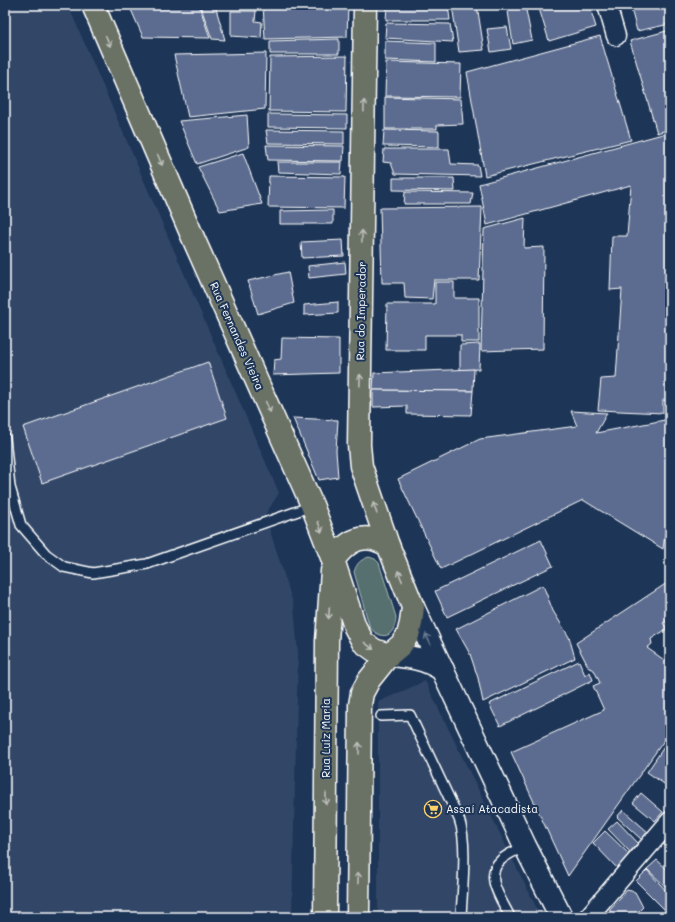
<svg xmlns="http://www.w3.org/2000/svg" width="675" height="922" font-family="Mali,sans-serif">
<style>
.built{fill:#304668}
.green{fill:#54706e;stroke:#aab8b6}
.building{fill:#5c6c90;stroke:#fff}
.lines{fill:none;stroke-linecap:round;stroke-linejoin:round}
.lane-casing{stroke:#fff;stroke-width:12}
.street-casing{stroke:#fff;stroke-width:21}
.secondary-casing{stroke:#fff;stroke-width:25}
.primary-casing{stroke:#fff;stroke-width:25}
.lane{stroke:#1d3557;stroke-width:9}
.street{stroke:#1d3557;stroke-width:18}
.secondary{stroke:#1d3557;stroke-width:22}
.primary{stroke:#6b7165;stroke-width:22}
.oneway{stroke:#bcbfba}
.oneway2{stroke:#6c7c92}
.labels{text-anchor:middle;stroke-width:4;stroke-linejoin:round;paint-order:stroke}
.street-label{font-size:11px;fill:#fff;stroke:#1d3557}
.poi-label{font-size:11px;fill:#fff;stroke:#1d3557;text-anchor:start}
</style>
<rect width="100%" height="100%" fill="#1d3557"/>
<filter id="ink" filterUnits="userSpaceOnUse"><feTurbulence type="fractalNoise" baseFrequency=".025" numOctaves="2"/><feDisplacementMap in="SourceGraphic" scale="8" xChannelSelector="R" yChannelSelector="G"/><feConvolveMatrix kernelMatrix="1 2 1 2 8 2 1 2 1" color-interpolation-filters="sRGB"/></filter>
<g filter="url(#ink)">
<g class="built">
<polygon points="5,5 68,5 279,493 265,515 294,606 298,653 292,917 5,917"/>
<polygon points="425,681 541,917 378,917 378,702"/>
</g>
<path class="green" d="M369 557 375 559 379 563 396 617C395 636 384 642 370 628L354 572C357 563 360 560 369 557Z"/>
<g class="building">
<polygon points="129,5 199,5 210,38 143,37"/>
<polygon points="200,5 215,5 225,40 212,39"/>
<polygon points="263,5 348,5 347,37 265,39"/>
<polygon points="387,5 448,5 450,20 386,20"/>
<polygon points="452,5 477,5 484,50 459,52"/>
<polygon points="507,5 525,5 532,40 513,44"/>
<polygon points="538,5 589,5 596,27 549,41"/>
<polygon points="630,5 670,5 670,24 637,31"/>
<polygon points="231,11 256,11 255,21 262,22 261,38 231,36"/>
<polygon points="386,23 450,24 453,42 385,38"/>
<polygon points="507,27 511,49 491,52 487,29"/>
<polygon points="670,30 670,129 657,133 630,41"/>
<polygon points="600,36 631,140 485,176 467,72"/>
<polygon points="339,39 339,54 270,54 270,41"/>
<polygon points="385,41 436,43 436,62 385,60"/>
<polygon points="266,53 265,109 188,117 174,55"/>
<polygon points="347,56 346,112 269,111 270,57"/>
<polygon points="386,62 461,64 460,97 385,96"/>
<polygon points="385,97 461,99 463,124 437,125 437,129 385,129"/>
<polygon points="268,114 347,115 347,128 268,127"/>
<polygon points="247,115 249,147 197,164 179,121"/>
<polygon points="266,130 344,131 344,144 268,143"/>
<polygon points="384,130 439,131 439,147 383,146"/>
<polygon points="670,132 670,299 666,370 670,371 670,401 663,400 663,413 598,410 601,379 616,378 622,289 610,290 612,236 627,236 631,185 487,225 479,184"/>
<polygon points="266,145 344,146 343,161 268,160"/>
<polygon points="384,149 449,149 451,164 478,165 480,176 395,174 391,163 383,162"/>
<polygon points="243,153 262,204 220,211 198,167"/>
<polygon points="277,162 342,162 341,174 278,172"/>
<polygon points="269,176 345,177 344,208 268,207"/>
<polygon points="393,178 454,178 455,191 393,190"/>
<polygon points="405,192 473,193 471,204 404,204"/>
<polygon points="482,207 479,280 434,280 432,299 405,298 404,283 382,283 380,208"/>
<polygon points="333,210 333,224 280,224 280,211"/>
<polygon points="525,218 524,248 544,247 543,349 481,351 484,229"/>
<polygon points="343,240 344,256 302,258 301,242"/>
<polygon points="345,262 346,274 309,278 308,266"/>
<polygon points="288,272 294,303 258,314 248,281"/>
<polygon points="435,282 454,282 454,298 479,298 479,342 461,342 461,335 425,335 425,350 386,350 387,304 435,304"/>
<polygon points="338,302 338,313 304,315 304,305"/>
<polygon points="282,338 339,339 339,373 273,375 274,360 281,359"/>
<polygon points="480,344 479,369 460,370 460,345"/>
<polygon points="208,362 227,418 42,483 23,427"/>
<polygon points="474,369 473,391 373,390 374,373"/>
<polygon points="373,390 473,391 471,415 407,414 407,406 373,407"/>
<polygon points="571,411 607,413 596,433 670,419 670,500 663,549 583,500 441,569 398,479 480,439 577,426"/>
<polygon points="293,418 338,420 336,451 338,477 319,480"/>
<polygon points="541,540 553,566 447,617 435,591"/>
<polygon points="670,581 670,619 663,623 667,629 651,639 652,644 647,648 670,664 670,732 568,876 511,752 604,710 593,686 600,683 594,670 589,668 576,643"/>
<polygon points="543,585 553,611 569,637 575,658 483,702 478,678 470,654 456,629"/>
<polygon points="579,661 585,675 590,672 593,680 500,726 489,704"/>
<polygon points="664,747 670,752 670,788 647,772"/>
<polygon points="641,793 663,812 655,821 633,803"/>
<polygon points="623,810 649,833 642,840 617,817"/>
<polygon points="617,821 638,843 630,852 608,829"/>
<polygon points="605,831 630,855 617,868 593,843"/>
<polygon points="670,832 670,851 661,842"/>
<polygon points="657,860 670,872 670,891 647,869"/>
<polygon points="647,870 670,895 670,905 665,910 636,881"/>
<polygon points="627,890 635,892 643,907 633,917 617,917 609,910"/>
</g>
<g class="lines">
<defs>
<g id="lane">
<polyline points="5,438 10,487 21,525 46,554 64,567 93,573 147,564 312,506"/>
<path d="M381 716 410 715 459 819C468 843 462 891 461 917"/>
<path d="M510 917C502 900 483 876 501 860 507 854 518 850 525 846"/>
</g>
<g id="street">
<polyline points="607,5 616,36"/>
<polyline points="588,917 670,821"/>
</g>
<g id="secondary">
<polyline points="413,607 525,846 561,917"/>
<path d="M389 655C411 657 424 658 443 670"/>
</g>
<g id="primary">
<polyline points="93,5 194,240 312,505 333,560 355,627 363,642 374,650 389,655"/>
<path d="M333 560C343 547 355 535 373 539 378 540 383 543 388 545"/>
<polyline points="325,917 327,641 332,571"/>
<polyline points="358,917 360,705 362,693 369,680 389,655 401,645 408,635 411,623 413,607 388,545 361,466 359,445 365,5"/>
</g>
</defs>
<use href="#lane" class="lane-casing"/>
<use href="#street" class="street-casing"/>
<use href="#secondary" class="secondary-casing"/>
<use href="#primary" class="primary-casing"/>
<use href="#lane" class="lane"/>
<use href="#street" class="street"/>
<use href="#secondary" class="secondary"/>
<use href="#primary" class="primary"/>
</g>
<defs><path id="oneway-shaft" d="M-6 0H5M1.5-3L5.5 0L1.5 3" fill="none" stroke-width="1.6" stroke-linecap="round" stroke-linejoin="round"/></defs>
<g class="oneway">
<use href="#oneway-shaft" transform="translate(108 41) rotate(67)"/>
<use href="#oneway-shaft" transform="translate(364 106) rotate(-89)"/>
<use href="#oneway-shaft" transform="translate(160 160) rotate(67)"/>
<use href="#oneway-shaft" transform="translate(362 236) rotate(-89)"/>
<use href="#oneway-shaft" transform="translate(360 380) rotate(-89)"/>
<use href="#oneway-shaft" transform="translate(268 407) rotate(66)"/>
<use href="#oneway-shaft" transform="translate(375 508) rotate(-108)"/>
<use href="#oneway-shaft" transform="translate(320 527) rotate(69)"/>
<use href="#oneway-shaft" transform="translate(400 576) rotate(-112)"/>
<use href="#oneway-shaft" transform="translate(329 613) rotate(94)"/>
<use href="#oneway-shaft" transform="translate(369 646) rotate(37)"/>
<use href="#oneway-shaft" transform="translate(359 748) rotate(-90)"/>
<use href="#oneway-shaft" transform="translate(326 799) rotate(90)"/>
<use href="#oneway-shaft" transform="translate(358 878) rotate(-90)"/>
</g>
<use class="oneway2" href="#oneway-shaft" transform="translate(428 639) rotate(-115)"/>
</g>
<defs>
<symbol id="supermarket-ring" viewBox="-11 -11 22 22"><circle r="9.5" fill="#1d3557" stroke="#ffd166" stroke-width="1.5"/><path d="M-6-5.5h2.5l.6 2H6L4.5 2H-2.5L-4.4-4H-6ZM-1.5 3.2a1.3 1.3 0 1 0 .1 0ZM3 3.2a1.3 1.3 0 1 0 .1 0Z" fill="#ffd166"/></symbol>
</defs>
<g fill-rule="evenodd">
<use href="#supermarket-ring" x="423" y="799" width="20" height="20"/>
</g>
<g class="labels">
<g class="street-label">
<text transform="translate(361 311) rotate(-89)" y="4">Rua do Imperador</text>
<text transform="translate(237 336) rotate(66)" y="4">Rua Fernandes Vieira</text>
<text transform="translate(326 738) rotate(-90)" y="4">Rua Luiz Maria</text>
</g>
<g class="poi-label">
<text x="446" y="813">Assaí Atacadista</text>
</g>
</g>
<rect width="675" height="922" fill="none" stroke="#1d3557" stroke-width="20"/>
<rect x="10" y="10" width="655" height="902" fill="none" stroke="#fff" stroke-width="1.5" filter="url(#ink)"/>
</svg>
